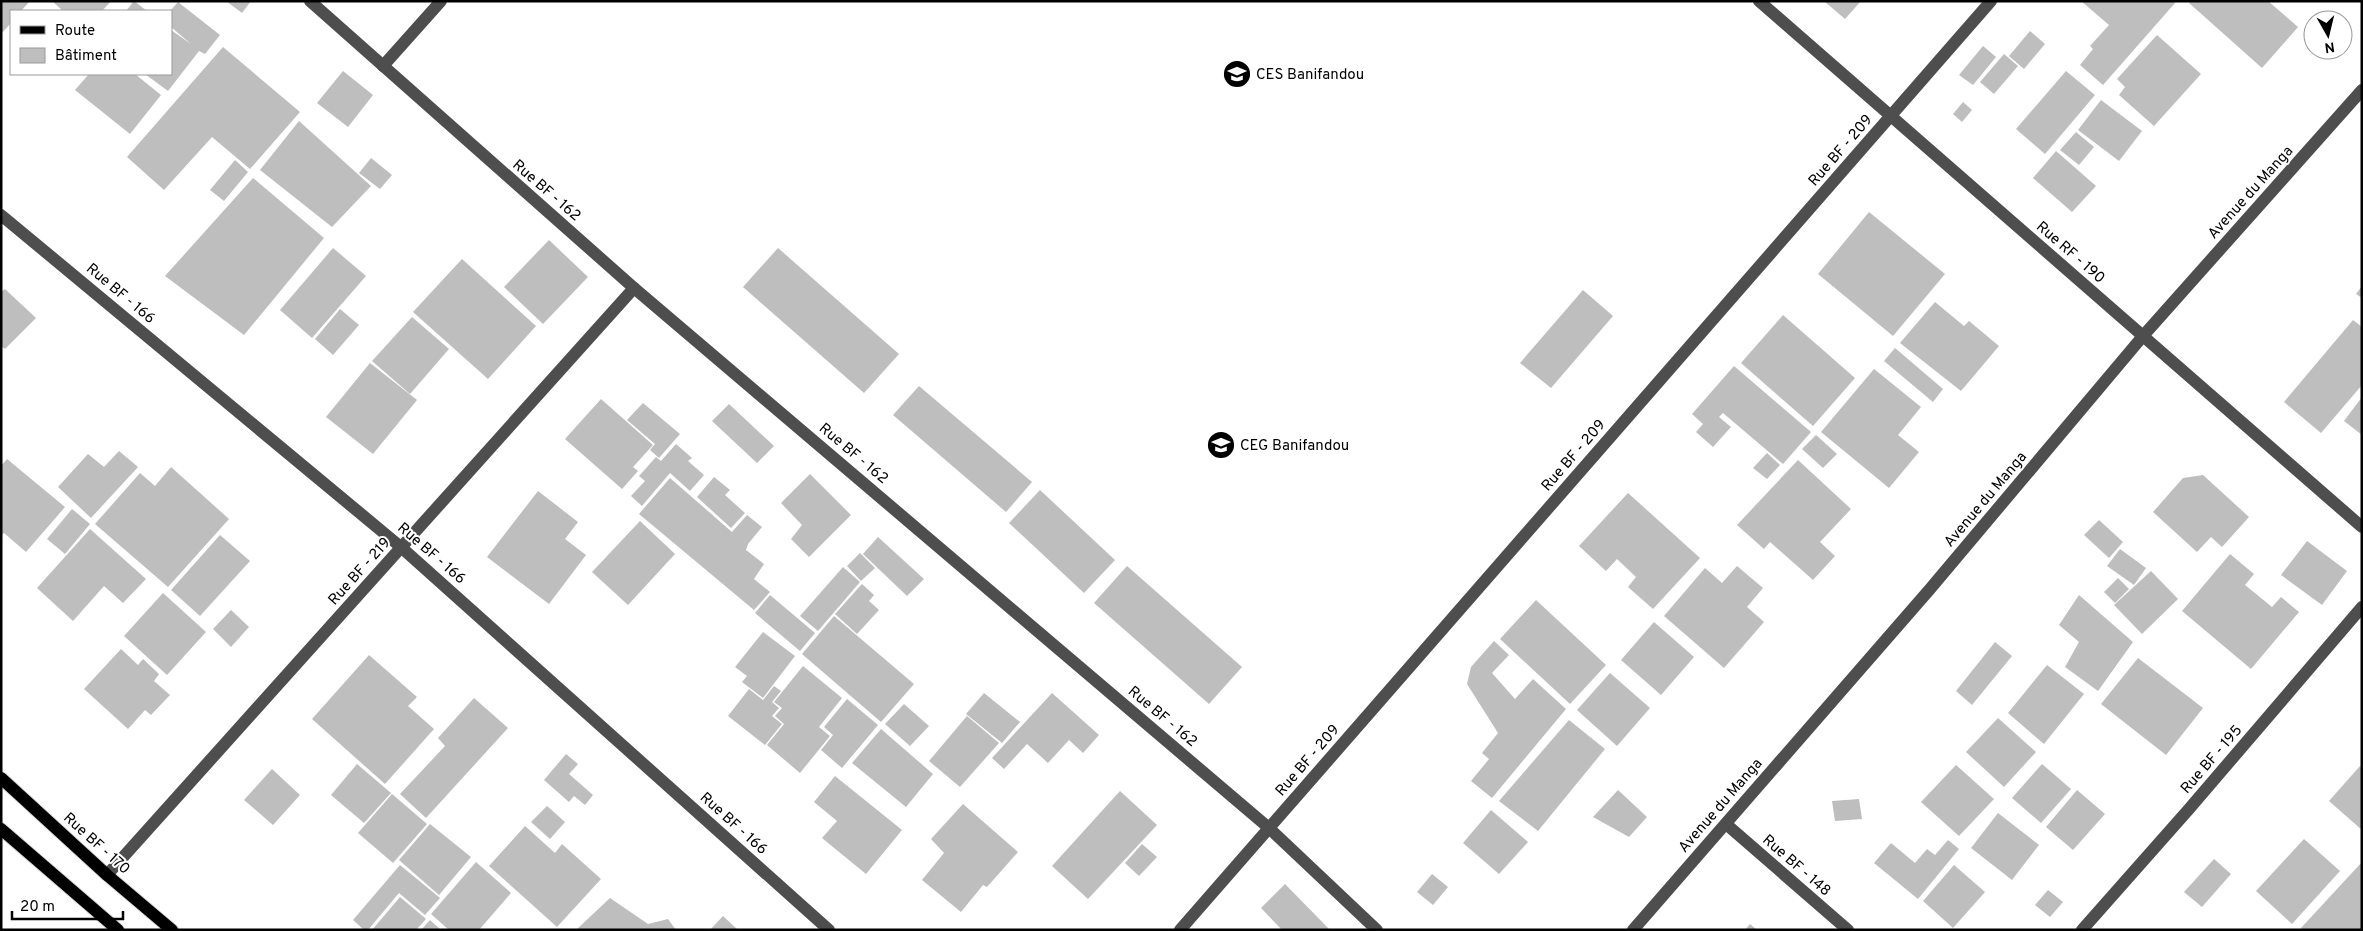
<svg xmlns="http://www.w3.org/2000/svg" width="2363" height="931" font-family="Overpass,sans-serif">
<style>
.building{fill:#bebebe}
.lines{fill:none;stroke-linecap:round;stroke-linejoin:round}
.major-casing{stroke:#dbdbdb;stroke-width:14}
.minor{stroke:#4e4e4e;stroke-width:12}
.major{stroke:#000;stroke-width:12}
.labels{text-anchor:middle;stroke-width:4;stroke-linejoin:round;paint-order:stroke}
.poi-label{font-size:15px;fill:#000;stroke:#fff;text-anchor:start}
.street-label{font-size:15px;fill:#000;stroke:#fff}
</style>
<rect width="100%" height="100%" fill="#fff"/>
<g class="building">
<polygon points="1,1 30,1 21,11 11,11 11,23 1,34"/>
<polygon points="52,1 111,1 102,11 63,11"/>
<polygon points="134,1 147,11 126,11"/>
<polygon points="226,1 251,1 242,13"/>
<polygon points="1824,1 1861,1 1845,19"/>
<polygon points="2081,1 2173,1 2175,3 2103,85 2080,65 2093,49 2090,46 2109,25"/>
<polygon points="2191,1 2268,1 2298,27 2262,68 2189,3"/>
<polygon points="178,2 220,35 205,54 199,51 168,91 145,74 171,74 171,30 191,44 171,27 171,10"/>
<polygon points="2030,31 2045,44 2024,69 2009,56"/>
<polygon points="2157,35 2201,74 2154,126 2119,95 2125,87 2117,79"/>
<polygon points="1983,46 1996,57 1973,85 1959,75"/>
<polygon points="223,47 300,112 250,169 212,137 164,190 127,157"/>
<polygon points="2004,54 2018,66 1994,94 1980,82"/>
<polygon points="343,71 373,95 348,127 317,103"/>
<polygon points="2066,71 2095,95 2045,154 2016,129"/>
<polygon points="89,74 135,74 161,95 130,134 75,90"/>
<polygon points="2101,100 2142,131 2119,161 2078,130"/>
<polygon points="1963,102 1972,110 1962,122 1953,114"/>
<polygon points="299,121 371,186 332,227 260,170"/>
<polygon points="2076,132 2094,147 2079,165 2060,150"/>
<polygon points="2056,151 2096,186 2072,212 2033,178"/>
<polygon points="371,158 392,175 380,189 359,173"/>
<polygon points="235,160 248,172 224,201 210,190"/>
<polygon points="253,178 324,238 244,335 165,276"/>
<polygon points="1869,212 1945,274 1893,336 1818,274"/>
<polygon points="549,240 588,277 543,324 504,287"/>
<polygon points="333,248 366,276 312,338 280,310"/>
<polygon points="778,248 899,354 864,393 743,287"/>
<polygon points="462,259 536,326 488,379 413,312"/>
<polygon points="2362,286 2362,298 2356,294"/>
<polygon points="5,289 36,318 5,349 1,346 1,292"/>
<polygon points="1583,290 1613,316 1551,388 1520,363"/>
<polygon points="1935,302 1964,326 1969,321 1999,346 1961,391 1900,343"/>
<polygon points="340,309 359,325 333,355 315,339"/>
<polygon points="1783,315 1855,378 1813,426 1741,363"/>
<polygon points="412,317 449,349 410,394 372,361"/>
<polygon points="2353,320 2362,327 2362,385 2321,433 2284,402"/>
<polygon points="1895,348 1943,389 1933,402 1884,361"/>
<polygon points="370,363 417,400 373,454 326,417"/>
<polygon points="1734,366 1811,432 1783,464 1723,413 1719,417 1731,427 1713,447 1696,432 1703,424 1692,414"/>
<polygon points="1874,369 1921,407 1898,435 1919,452 1889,488 1821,432"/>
<polygon points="919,386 1032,482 1006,512 893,415"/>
<polygon points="2362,397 2362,435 2344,421"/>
<polygon points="601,399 653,445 633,467 638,471 622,489 565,439"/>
<polygon points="643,403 680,434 659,458 650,450 655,444 627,420"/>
<polygon points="729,404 774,446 757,463 712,421"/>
<polygon points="1816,435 1837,454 1823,468 1802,449"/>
<polygon points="676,444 692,458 688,461 704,475 690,491 670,473 642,506 631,496 645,481 639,476 656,457 661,461"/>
<polygon points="119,451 138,467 91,518 58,487 88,454 104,467"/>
<polygon points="1767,453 1780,465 1767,479 1753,468"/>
<polygon points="7,459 65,507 26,552 4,533 1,536 1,466"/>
<polygon points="1798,460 1851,509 1820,542 1835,556 1813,580 1770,542 1764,549 1737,525"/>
<polygon points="171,467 229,519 168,587 95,524 140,473 155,486"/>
<polygon points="810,474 851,515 809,557 791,539 802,525 781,503"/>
<polygon points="2203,475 2249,517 2222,547 2211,537 2197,552 2153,512 2183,478"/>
<polygon points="714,477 730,490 725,495 745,513 731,528 697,497"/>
<polygon points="670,478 732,532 747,515 762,527 748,544 746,550 764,564 754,579 770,592 754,610 639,514"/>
<polygon points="1040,490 1115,560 1084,593 1009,523"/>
<polygon points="538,491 578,522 565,539 586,555 549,604 487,557"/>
<polygon points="1628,493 1700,558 1653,609 1628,587 1636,577 1617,559 1606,571 1579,546"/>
<polygon points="72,509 90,524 65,554 47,539"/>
<polygon points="2099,520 2123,542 2109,558 2084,535"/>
<polygon points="640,521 675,554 628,605 592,572"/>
<polygon points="90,529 146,579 123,603 104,586 73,621 37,588"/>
<polygon points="220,535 250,561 200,616 171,590"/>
<polygon points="878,537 924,579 907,596 863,554"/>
<polygon points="2307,541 2347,571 2322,605 2281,575"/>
<polygon points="2120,549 2146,568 2134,585 2107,566"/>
<polygon points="860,553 875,568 861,581 847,566"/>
<polygon points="2230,554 2254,574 2245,585 2272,607 2281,597 2299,612 2251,669 2182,611"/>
<polygon points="1127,566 1242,667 1209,704 1094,603"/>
<polygon points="1737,566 1763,588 1747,607 1764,622 1724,668 1664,616 1705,568 1722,583"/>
<polygon points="843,567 860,582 818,631 800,616"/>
<polygon points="2151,571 2178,599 2142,634 2114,605"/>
<polygon points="2118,578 2129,589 2115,603 2104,592"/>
<polygon points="862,584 874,595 869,601 879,610 857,634 835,614"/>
<polygon points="163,593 206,632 167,675 124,636"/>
<polygon points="770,595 815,633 800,651 755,613"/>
<polygon points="2079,595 2133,642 2098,691 2065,667 2079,642 2059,625"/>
<polygon points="1536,600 1606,665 1570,704 1500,639"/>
<polygon points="231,610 249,627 231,647 213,629"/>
<polygon points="834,616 914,684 881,722 802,654"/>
<polygon points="1654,622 1694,657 1661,695 1621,660"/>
<polygon points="763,632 795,656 763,698 742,682 747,676 735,667"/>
<polygon points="1494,641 1509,655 1492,673 1515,699 1533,679 1566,709 1492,798 1471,781 1489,759 1482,753 1498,733 1467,684 1471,667"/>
<polygon points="1995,642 2012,656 1972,705 1956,691"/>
<polygon points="121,649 138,665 143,659 159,674 154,681 170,695 151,715 145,710 128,729 84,689"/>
<polygon points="369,655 417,697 408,706 434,729 385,784 312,719"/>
<polygon points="2138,658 2203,708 2166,755 2101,704"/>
<polygon points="2047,665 2084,694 2044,744 2008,713"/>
<polygon points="803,666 842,698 819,727 830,736 800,773 767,745 784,724 775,716 782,708 774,702"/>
<polygon points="1610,673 1650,708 1617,746 1577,710"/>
<polygon points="774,686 781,691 772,702 779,708 772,716 782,724 765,745 728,716 749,689 763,700"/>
<polygon points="984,693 1020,722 1002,743 966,714"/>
<polygon points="1052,693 1099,735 1083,753 1069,740 1048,763 1027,744 1004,769 992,758"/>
<polygon points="474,698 508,728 426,818 400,794 445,746 438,738"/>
<polygon points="847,699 878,725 842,768 821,750 833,735 824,727"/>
<polygon points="904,704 929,726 910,746 885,724"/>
<polygon points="967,716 999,743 960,787 929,761"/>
<polygon points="1998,718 2036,752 2004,787 1966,752"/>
<polygon points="1569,720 1605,749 1538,831 1499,801"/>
<polygon points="881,729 933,774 906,807 852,763"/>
<polygon points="566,754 578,764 569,774 593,795 585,805 574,796 569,802 544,780"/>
<polygon points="357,764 391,793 364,823 331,795"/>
<polygon points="2042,764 2071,789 2041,823 2012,798"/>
<polygon points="1956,765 1994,799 1959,836 1921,802"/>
<polygon points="2360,766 2362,767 2362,830 2329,801"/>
<polygon points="272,769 300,795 273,825 244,800"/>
<polygon points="835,776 902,830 866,874 822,838 837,821 814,802"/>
<polygon points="1618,790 1647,817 1629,837 1593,817"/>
<polygon points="2077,790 2105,814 2073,850 2046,827"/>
<polygon points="1120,791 1157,825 1088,899 1052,866"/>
<polygon points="392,794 427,824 393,863 358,833"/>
<polygon points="1859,799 1862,819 1835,821 1832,801"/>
<polygon points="963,804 1018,852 987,887 983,885 961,912 922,880 944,853 931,839"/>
<polygon points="547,806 565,822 550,839 531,822"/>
<polygon points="1491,810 1528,842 1499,874 1463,843"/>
<polygon points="1998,813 2039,845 2012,880 1971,848"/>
<polygon points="430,824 471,857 439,895 399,860"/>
<polygon points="525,826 555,853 562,844 601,879 557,927 489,866"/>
<polygon points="2304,839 2340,871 2292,924 2256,891"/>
<polygon points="1948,840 1959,849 1918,899 1874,863 1891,843 1915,863 1927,849 1935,855"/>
<polygon points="1142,844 1157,857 1139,876 1125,863"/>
<polygon points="2214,859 2231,874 2202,907 2184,892"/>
<polygon points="476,862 511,893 479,930 449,930 431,914"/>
<polygon points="2362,862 2362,930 2302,930 2301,928"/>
<polygon points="400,865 440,898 425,915 399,893 368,930 364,930 353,920"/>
<polygon points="1954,865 1985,892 1953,928 1923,901"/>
<polygon points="1432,874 1448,887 1433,905 1417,892"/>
<polygon points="1285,884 1330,930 1282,930 1261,908"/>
<polygon points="2048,890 2063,902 2050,917 2035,905"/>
<polygon points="400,897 426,919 416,930 372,930"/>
<polygon points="610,898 648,924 668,919 676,930 576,930"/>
<polygon points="723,916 738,930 710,930"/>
<polygon points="430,920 441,930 421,930"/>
<polygon points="1750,924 1757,930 1745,930"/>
</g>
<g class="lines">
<defs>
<g id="major">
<polyline points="1,778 107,875 172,930"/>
<polyline points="1,829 118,930"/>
</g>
</defs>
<use href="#major" class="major-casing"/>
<g class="minor">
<polyline points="310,1 634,288 1269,828 1377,930"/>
<polyline points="1759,1 2362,527"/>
<polyline points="383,66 441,1"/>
<polyline points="1,215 402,548 829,930"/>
<polyline points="1726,824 1848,930"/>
<polyline points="107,875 634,288"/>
<polyline points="1180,930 1991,1"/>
<polyline points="1633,930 1930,589 2143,336 2362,90"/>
<polyline points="2082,930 2189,809 2362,607"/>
</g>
<use href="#major" class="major"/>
</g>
<defs>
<symbol id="school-disc" viewBox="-11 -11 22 22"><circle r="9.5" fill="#000" stroke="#fff"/><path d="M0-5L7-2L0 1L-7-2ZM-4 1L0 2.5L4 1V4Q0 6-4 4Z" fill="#fff"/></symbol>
</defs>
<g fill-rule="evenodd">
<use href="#school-disc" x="1221" y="58" width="32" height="32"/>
<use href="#school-disc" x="1205" y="429" width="32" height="32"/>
</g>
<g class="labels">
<g class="poi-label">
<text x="1256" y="79">CES Banifandou</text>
<text x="1240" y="450">CEG Banifandou</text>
</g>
<g class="street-label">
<text transform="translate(1840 150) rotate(-49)" y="5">Rue BF - 209</text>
<text transform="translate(547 190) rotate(41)" y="5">Rue BF - 162</text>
<text transform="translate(2250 192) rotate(-48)" y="5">Avenue du Manga</text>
<text transform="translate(2071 252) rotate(41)" y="5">Rue RF - 190</text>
<text transform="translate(121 293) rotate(40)" y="5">Rue BF - 166</text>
<text transform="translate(854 453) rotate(40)" y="5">Rue BF - 162</text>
<text transform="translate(1573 455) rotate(-49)" y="5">Rue BF - 209</text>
<text transform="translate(1985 499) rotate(-50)" y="5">Avenue du Manga</text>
<text transform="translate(432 553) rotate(41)" y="5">Rue BF - 166</text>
<text transform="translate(359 571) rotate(-48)" y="5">Rue BF - 219</text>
<text transform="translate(1163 716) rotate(40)" y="5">Rue BF - 162</text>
<text transform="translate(2211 759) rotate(-49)" y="5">Rue BF - 195</text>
<text transform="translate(1307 760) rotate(-49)" y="5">Rue BF - 209</text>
<text transform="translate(1720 805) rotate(-49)" y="5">Avenue du Manga</text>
<text transform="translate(734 823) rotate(42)" y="5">Rue BF - 166</text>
<text transform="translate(97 843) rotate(42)" y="5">Rue BF - 170</text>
<text transform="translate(1797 865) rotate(41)" y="5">Rue BF - 148</text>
</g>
</g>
<rect width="2363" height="931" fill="none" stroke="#000000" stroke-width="5"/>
<rect x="10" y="10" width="162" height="65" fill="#ffffff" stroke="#999999"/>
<rect x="20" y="26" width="25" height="8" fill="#000000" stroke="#999999"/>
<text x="55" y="35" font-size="15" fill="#000000">Route</text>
<rect x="20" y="48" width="25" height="15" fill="#bebebe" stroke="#999999"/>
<text x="55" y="60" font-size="15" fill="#000000">Bâtiment</text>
<g transform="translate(2328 35) rotate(172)"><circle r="24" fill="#ffffff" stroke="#999999"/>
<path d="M0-4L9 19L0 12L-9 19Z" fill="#000000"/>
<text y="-8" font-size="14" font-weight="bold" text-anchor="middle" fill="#000000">N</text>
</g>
<path d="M12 911v8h111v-8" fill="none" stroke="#000000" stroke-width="2.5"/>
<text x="20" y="911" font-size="15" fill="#000000" stroke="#ffffff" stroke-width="4" paint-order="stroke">20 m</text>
</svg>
